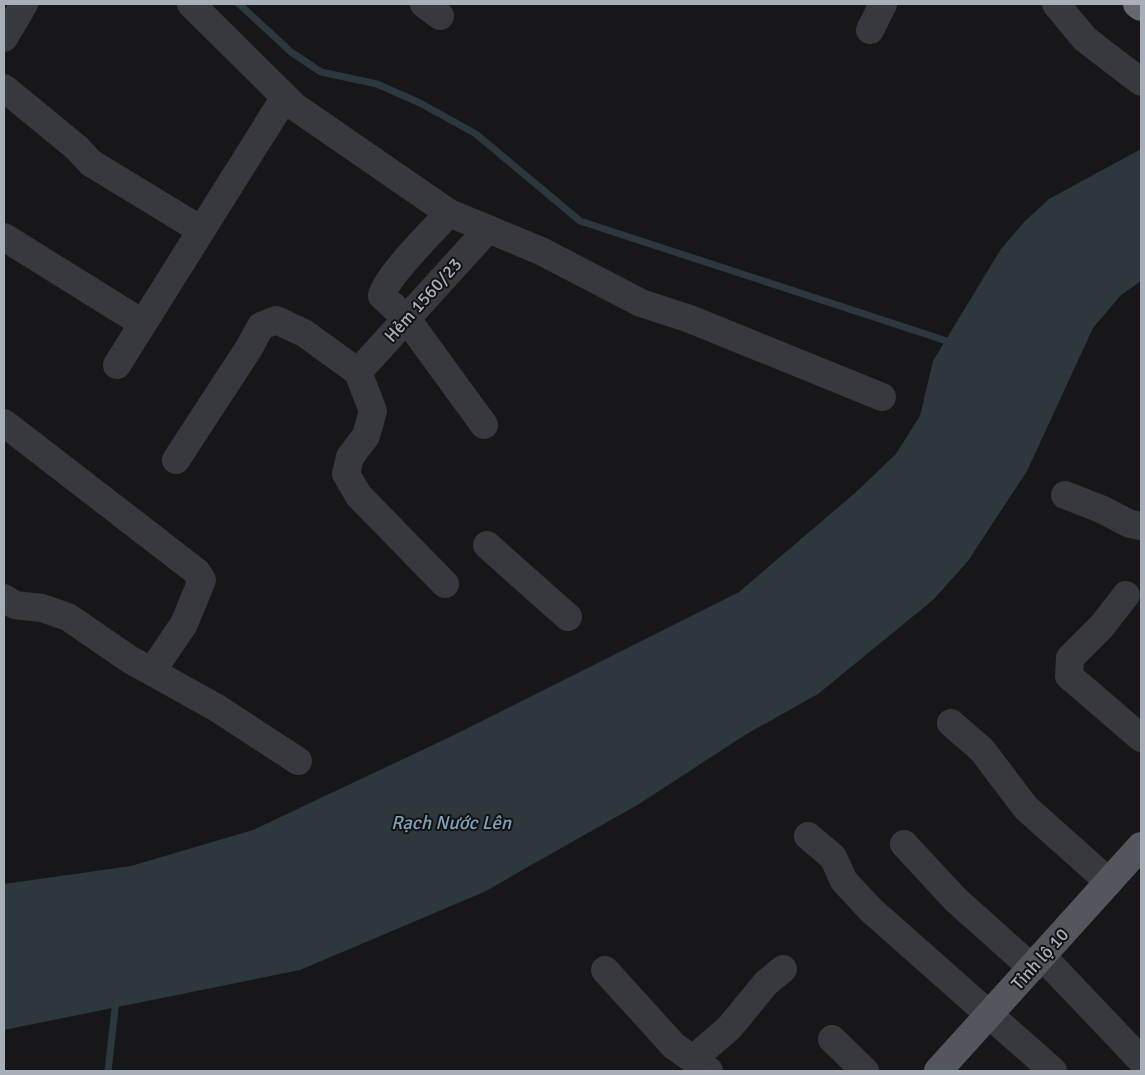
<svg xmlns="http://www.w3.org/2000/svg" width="1145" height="1075" font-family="Signika,sans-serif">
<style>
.water{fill:#2c373e}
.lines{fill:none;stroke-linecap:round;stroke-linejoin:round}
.stream{stroke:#2c373e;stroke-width:7}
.minor{stroke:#38393e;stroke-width:28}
.major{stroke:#53565d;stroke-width:28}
.highway{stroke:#63686f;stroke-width:28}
.labels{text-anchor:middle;stroke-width:4;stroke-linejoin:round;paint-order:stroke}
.street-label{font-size:18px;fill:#a8afb9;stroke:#121214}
.water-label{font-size:19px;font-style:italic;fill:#7ea1b5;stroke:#121214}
</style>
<rect width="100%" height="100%" fill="#171719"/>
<polygon class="water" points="1141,149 1141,281 1121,295 1093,328 1027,471 968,561 933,600 818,694 745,735 639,804 484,892 300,970 4,1030 4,884 131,866 253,830 454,735 739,592 855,493 896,454 920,416 933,361 1001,249 1025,221 1049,199"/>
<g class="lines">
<g class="stream">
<polyline points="239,4 291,52 321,72 377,84 420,103 476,134 580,221 953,343"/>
<polyline points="108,1071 116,1000"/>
</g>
<g class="minor">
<polyline points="191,4 294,106 449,213 541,251 641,303 690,319 882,397"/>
<polyline points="424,4 440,16"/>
<polyline points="1056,4 1085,39 1141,82"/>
<polyline points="870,30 883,4"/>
<polyline points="4,38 24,4"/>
<polyline points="4,88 77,148 91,163 201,230"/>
<path d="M449 213C435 228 384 279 382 296L406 318 484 425"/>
<polyline points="4,237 142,323"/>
<polyline points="117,365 285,97"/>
<polyline points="358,372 488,229"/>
<polyline points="4,423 197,572 202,580 184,624 152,671"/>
<polyline points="176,460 249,348 261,326 276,320 304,333 358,372 373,411 366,436 350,457 346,474 359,496 445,584"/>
<polyline points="1065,495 1101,509 1130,524 1141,526"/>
<polyline points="487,545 568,617"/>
<polyline points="1126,595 1102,626 1070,658 1069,676 1141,738"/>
<polyline points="4,598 15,605 42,608 68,617 129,659 217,708 298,761"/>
<polyline points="951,723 982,750 1026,808 1109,882"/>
<polyline points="808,836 833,857 844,881 871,910 1053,1071"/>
<polyline points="904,844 956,900 1032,968"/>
<polyline points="1042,956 1141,1060"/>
<polyline points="605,970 674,1046 709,1071"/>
<polyline points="832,1039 865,1071"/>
<polyline points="693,1059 730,1027 766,983 783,969"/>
</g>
<polyline class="major" points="938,1071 1141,846"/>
<polyline class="highway" points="1137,4 1141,7"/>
</g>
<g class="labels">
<g class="street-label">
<text transform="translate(423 300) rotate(-48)" y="6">Hẻm 1560/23</text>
<text transform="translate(1040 959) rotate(-48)" y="6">Tỉnh lộ 10</text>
</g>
<g class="water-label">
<text x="451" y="829">Rạch Nước Lên</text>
</g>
</g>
<rect width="1145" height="1075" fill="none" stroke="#a8afb9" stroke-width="10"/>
</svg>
